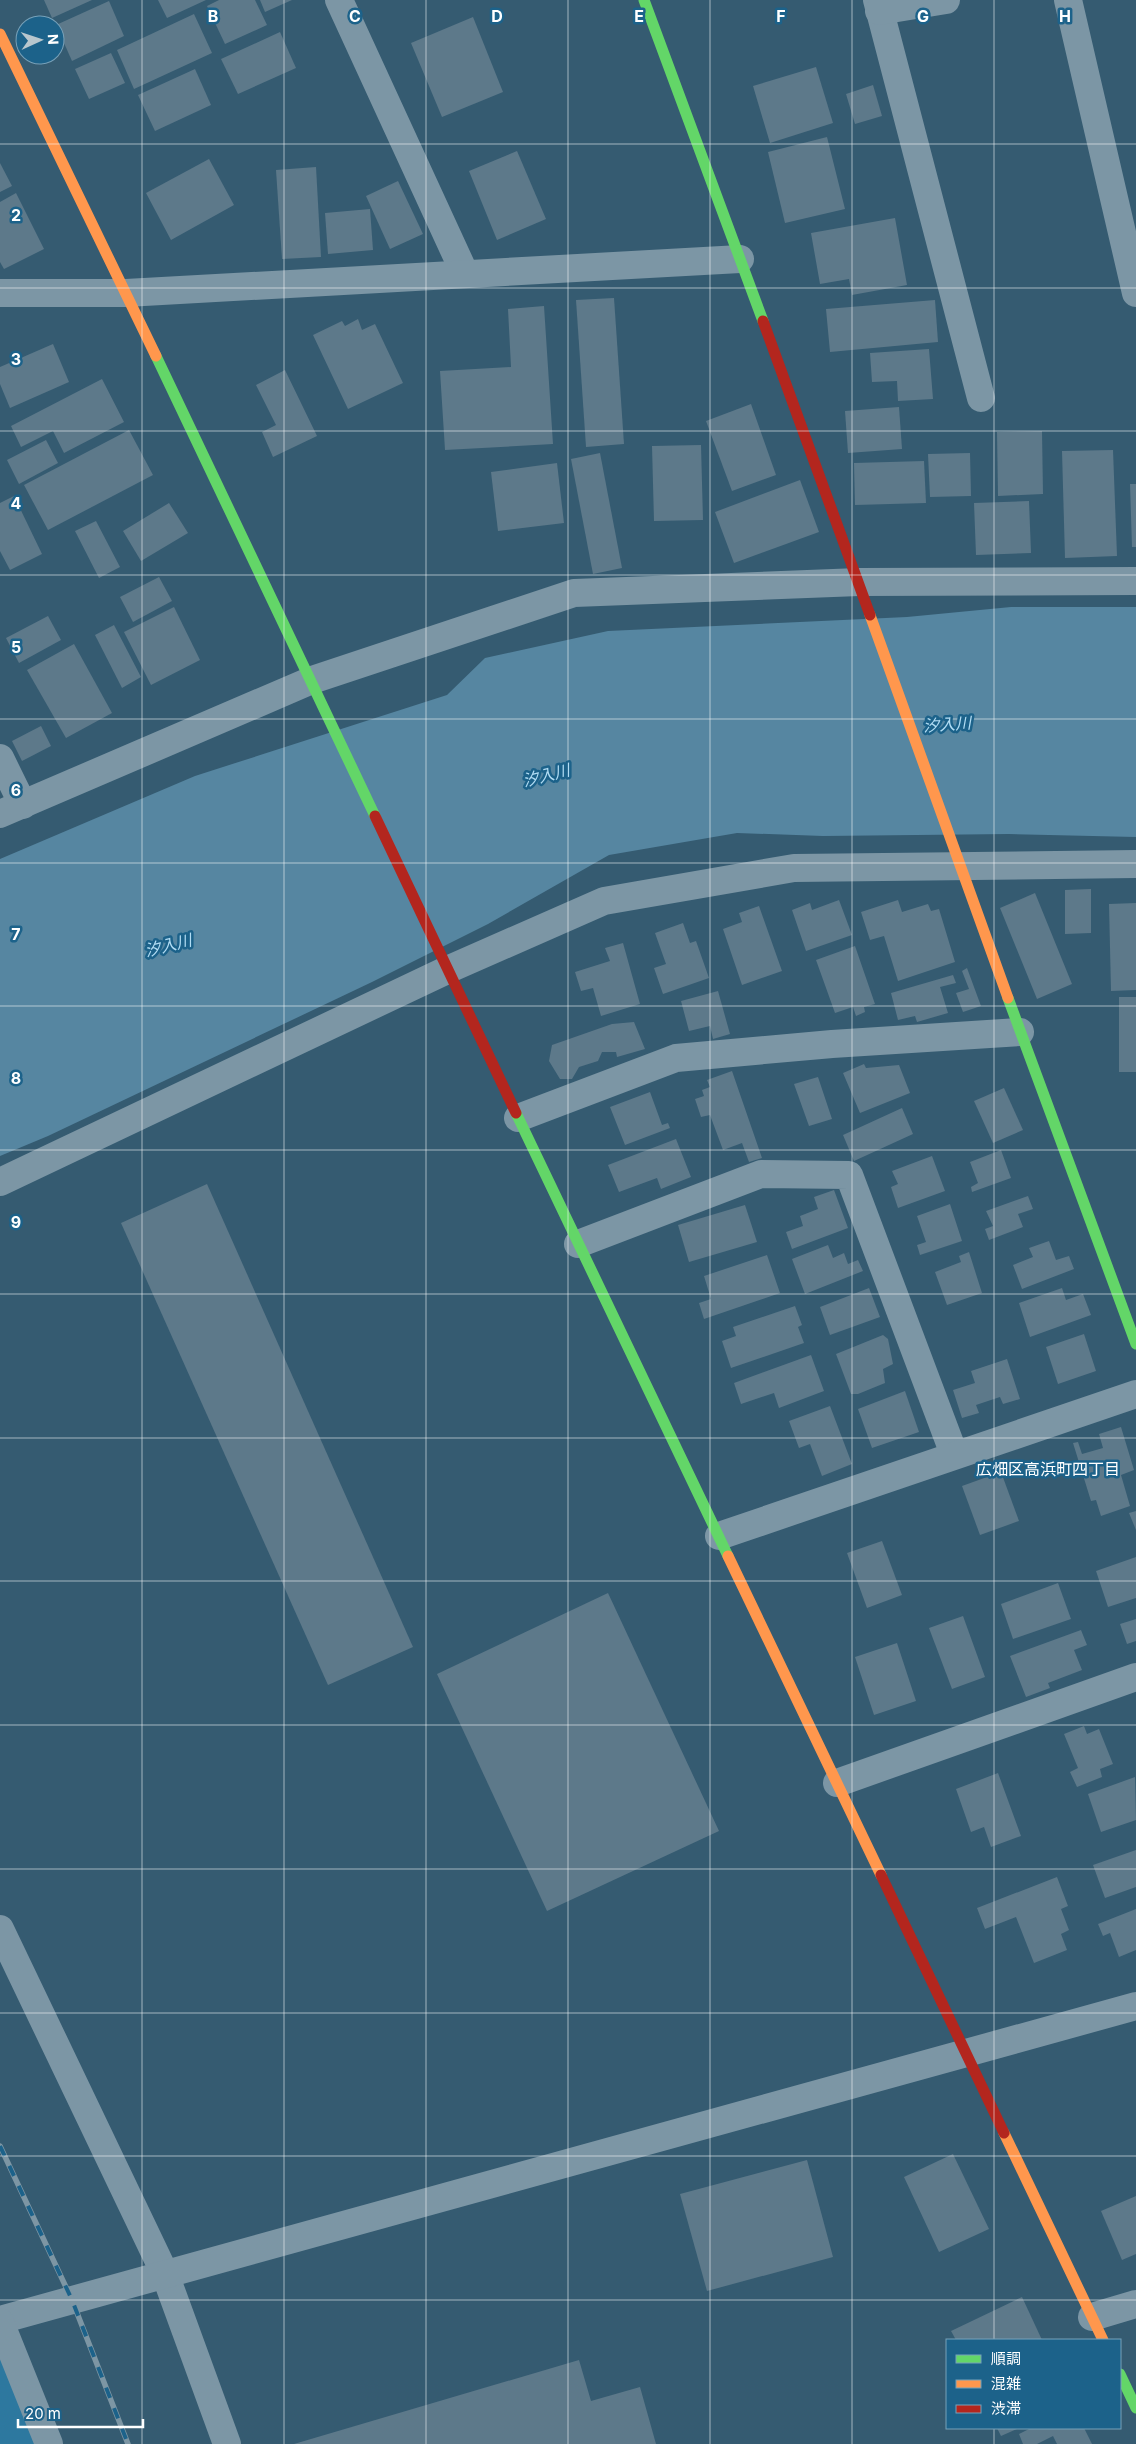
<svg xmlns="http://www.w3.org/2000/svg" width="1136" height="2444" font-family="Inter,'Noto Sans JP',sans-serif">
<style>
.green{fill:#2d789f}
.water{fill:#5686a1}
.building{fill:#5d798a}
.lines{fill:none;stroke-linecap:round;stroke-linejoin:round}
.street{stroke:#7c96a5;stroke-width:28}
.fast{stroke:#63d668;stroke-width:11}
.slow{stroke:#ff974d;stroke-width:11}
.jam{stroke:#b3261e;stroke-width:11}
.rail-casing{stroke:#7d96a4;stroke-width:5.5}
.rail{stroke:#1c628a;stroke-width:4;stroke-dasharray:11;stroke-linecap:butt}
.grid{fill:none;stroke:#fff;stroke-width:1;stroke-opacity:0.55}
.labels{text-anchor:middle;stroke-width:5;stroke-linejoin:round;paint-order:stroke}
.water-label{font-size:16px;font-style:italic;fill:#b2ddf4;stroke:#1c628a}
.neighbourhood-label{font-size:16px;fill:#fff;stroke:#1c628a}
.grid-label{font-size:16px;text-anchor:middle;font-weight:bold;fill:#fff;stroke:#1c628a;stroke-width:5;stroke-linejoin:round;paint-order:stroke}
</style>
<rect width="100%" height="100%" fill="#355b71"/>
<polygon class="green" points="0,2357 35,2444 0,2444"/>
<polygon class="water" points="1011,607 1136,607 1136,837 1009,834 823,836 737,833 609,855 488,924 372,982 48,1136 0,1156 0,859 195,776 447,695 485,658 608,631 907,617"/>
<g class="building">
<polygon points="44,0 92,0 52,18"/>
<polygon points="158,0 206,0 167,18"/>
<polygon points="219,0 255,0 267,25 225,44 207,6"/>
<polygon points="260,0 292,0 265,12"/>
<polygon points="109,1 124,36 72,61 56,25"/>
<polygon points="194,14 212,53 134,89 117,50"/>
<polygon points="473,17 503,92 442,117 411,43"/>
<polygon points="280,32 296,68 238,94 221,59"/>
<polygon points="111,53 125,83 89,99 75,69"/>
<polygon points="816,67 833,123 770,143 753,86"/>
<polygon points="195,69 211,105 155,131 138,95"/>
<polygon points="873,85 882,116 855,124 846,94"/>
<polygon points="827,137 845,209 785,223 768,152"/>
<polygon points="517,151 546,219 497,240 469,171"/>
<polygon points="209,159 234,205 171,240 146,193"/>
<polygon points="0,163 12,186 0,192"/>
<polygon points="316,167 321,257 282,259 276,170"/>
<polygon points="398,181 423,234 390,249 366,196"/>
<polygon points="16,193 44,249 4,269 0,262 0,202"/>
<polygon points="370,209 373,250 328,254 325,213"/>
<polygon points="895,218 907,285 852,295 849,279 820,284 811,233"/>
<polygon points="614,298 624,444 586,447 576,300"/>
<polygon points="935,300 938,342 830,352 826,309"/>
<polygon points="544,306 553,444 445,450 440,371 511,367 508,309"/>
<polygon points="358,319 362,330 375,324 403,383 348,409 313,335 342,321 345,326"/>
<polygon points="53,344 69,382 10,408 0,384 0,367"/>
<polygon points="929,349 933,399 898,401 897,381 872,382 870,353"/>
<polygon points="285,370 317,436 273,457 262,432 276,425 256,385"/>
<polygon points="102,379 124,422 64,453 53,431 21,447 11,426"/>
<polygon points="751,404 776,475 732,491 706,421"/>
<polygon points="899,407 902,449 848,453 845,411"/>
<polygon points="129,430 153,475 48,530 24,485"/>
<polygon points="1042,431 1043,494 998,496 997,432"/>
<polygon points="46,440 58,463 19,484 7,460"/>
<polygon points="701,445 703,520 654,521 652,446"/>
<polygon points="1113,450 1117,556 1065,558 1062,451"/>
<polygon points="600,453 622,568 593,574 571,459"/>
<polygon points="970,453 971,496 930,497 928,454"/>
<polygon points="924,461 926,503 855,505 854,463"/>
<polygon points="557,463 564,523 498,531 491,472"/>
<polygon points="800,480 819,532 734,563 715,512"/>
<polygon points="1130,484 1136,484 1136,547 1132,547"/>
<polygon points="14,496 42,554 10,570 0,551 0,503"/>
<polygon points="1029,501 1031,553 976,555 974,503"/>
<polygon points="169,503 188,533 141,561 123,531"/>
<polygon points="96,521 120,567 99,578 75,531"/>
<polygon points="159,577 172,601 133,622 120,597"/>
<polygon points="174,607 200,660 151,685 124,632"/>
<polygon points="48,616 61,640 19,663 6,638"/>
<polygon points="114,625 141,677 122,688 95,635"/>
<polygon points="74,644 112,713 66,738 27,670"/>
<polygon points="41,726 51,746 22,761 12,741"/>
<polygon points="1091,889 1091,933 1065,934 1065,890"/>
<polygon points="1035,893 1072,984 1037,999 1000,908"/>
<polygon points="839,900 852,935 806,951 792,910 810,903 812,910"/>
<polygon points="898,900 902,912 928,904 931,911 939,909 955,962 898,981 884,936 870,940 861,912"/>
<polygon points="1136,903 1136,990 1111,991 1109,904"/>
<polygon points="759,906 782,971 742,985 723,929 742,922 739,913"/>
<polygon points="683,923 690,943 696,941 709,978 663,994 654,968 666,964 655,933"/>
<polygon points="623,943 640,1004 601,1016 593,988 581,991 575,972 610,961 605,948"/>
<polygon points="855,946 875,1004 864,1007 865,1012 856,1016 853,1007 835,1013 816,960"/>
<polygon points="967,968 981,1006 963,1012 956,993 969,989 962,971"/>
<polygon points="953,975 956,983 940,987 948,1013 917,1022 915,1016 898,1020 891,993"/>
<polygon points="718,991 730,1034 713,1039 710,1026 689,1031 681,1001"/>
<rect x="1119" y="997" width="17" height="75"/>
<polygon points="634,1022 645,1049 617,1057 616,1052 602,1052 598,1061 579,1067 572,1079 560,1079 549,1061 552,1045 612,1024"/>
<polygon points="864,1064 866,1068 899,1065 910,1093 860,1113 843,1073"/>
<polygon points="732,1071 762,1158 749,1162 742,1143 723,1150 710,1115 701,1117 695,1099 704,1096 702,1090 710,1087 707,1080"/>
<polygon points="818,1077 832,1119 809,1126 794,1084"/>
<polygon points="1004,1088 1023,1130 993,1143 974,1101"/>
<polygon points="650,1092 662,1125 668,1123 670,1128 625,1145 610,1107"/>
<polygon points="902,1108 913,1134 854,1161 843,1135"/>
<polygon points="676,1139 691,1177 661,1189 657,1178 619,1192 608,1165"/>
<polygon points="1001,1150 1011,1178 972,1192 971,1187 978,1183 970,1162"/>
<polygon points="932,1156 945,1191 898,1208 891,1187 898,1184 892,1171"/>
<polygon points="207,1184 413,1647 328,1685 121,1223"/>
<polygon points="834,1190 848,1228 792,1249 786,1232 803,1226 800,1216 818,1209 814,1197"/>
<polygon points="1028,1196 1033,1209 1018,1214 1023,1227 989,1240 985,1229 993,1226 986,1211"/>
<polygon points="950,1204 962,1241 920,1255 917,1245 926,1242 917,1216"/>
<polygon points="745,1205 757,1242 689,1262 678,1225"/>
<polygon points="1049,1241 1056,1260 1069,1256 1074,1269 1022,1289 1013,1265 1033,1257 1029,1248"/>
<polygon points="828,1245 833,1258 844,1253 848,1264 858,1260 863,1271 805,1294 792,1259"/>
<polygon points="969,1252 982,1293 947,1305 935,1272 961,1262 959,1256"/>
<polygon points="767,1255 780,1293 704,1319 699,1303 711,1299 704,1276"/>
<polygon points="869,1288 880,1317 830,1335 820,1307"/>
<polygon points="1062,1288 1066,1300 1083,1294 1091,1315 1030,1337 1019,1303"/>
<polygon points="795,1306 802,1325 798,1327 804,1343 731,1368 722,1341 736,1336 733,1327"/>
<polygon points="1084,1334 1096,1371 1058,1384 1046,1347"/>
<polygon points="883,1335 888,1339 893,1364 883,1369 885,1383 858,1394 851,1394 836,1354"/>
<polygon points="811,1355 824,1391 779,1408 774,1393 741,1404 734,1383"/>
<polygon points="1007,1359 1020,1399 1003,1404 1000,1397 976,1405 979,1413 962,1418 953,1390 975,1383 971,1371"/>
<polygon points="905,1391 919,1432 872,1448 858,1409"/>
<polygon points="830,1406 852,1464 822,1476 810,1444 799,1448 789,1421"/>
<polygon points="1121,1427 1134,1470 1121,1475 1130,1506 1101,1516 1096,1500 1091,1501 1073,1443 1078,1442 1082,1454 1103,1448 1099,1434"/>
<polygon points="1001,1472 1019,1521 980,1535 962,1486"/>
<polygon points="1136,1511 1136,1530 1129,1513"/>
<polygon points="882,1541 902,1595 867,1608 847,1553"/>
<polygon points="1136,1557 1136,1598 1108,1607 1096,1571"/>
<polygon points="1058,1583 1071,1619 1013,1639 1001,1604"/>
<polygon points="608,1593 719,1831 547,1911 437,1674"/>
<polygon points="963,1616 985,1677 952,1689 929,1628"/>
<polygon points="1136,1619 1136,1641 1127,1644 1120,1624"/>
<polygon points="1081,1630 1087,1645 1074,1650 1082,1670 1048,1683 1050,1688 1026,1697 1010,1656"/>
<polygon points="897,1643 916,1701 874,1715 855,1657"/>
<polygon points="1084,1726 1087,1734 1099,1729 1113,1764 1100,1769 1102,1777 1077,1787 1070,1772 1078,1768 1064,1734"/>
<polygon points="998,1773 1021,1836 991,1847 984,1827 971,1832 956,1789"/>
<polygon points="1135,1777 1136,1820 1101,1832 1088,1794"/>
<polygon points="1136,1850 1136,1887 1105,1898 1093,1865"/>
<polygon points="1057,1877 1068,1906 1061,1909 1069,1930 1061,1934 1067,1950 1034,1963 1016,1917 985,1929 977,1908"/>
<polygon points="1136,1909 1136,1950 1119,1957 1110,1933 1103,1936 1098,1924"/>
<polygon points="953,2154 989,2229 939,2252 904,2177"/>
<polygon points="807,2160 833,2257 707,2291 680,2194"/>
<polygon points="1136,2196 1136,2254 1122,2260 1101,2211"/>
<polygon points="1022,2297 1042,2340 956,2340 951,2331"/>
<polygon points="579,2360 591,2401 640,2387 656,2444 294,2444"/>
<polygon points="997,2428 1019,2428 1001,2436"/>
<polygon points="1031,2428 1084,2428 1092,2444 1057,2444 1053,2436 1037,2444 1023,2444 1019,2434"/>
</g>
<g class="lines">
<g class="street">
<polyline points="339,0 465,274"/>
<polyline points="877,0 981,398"/>
<polyline points="1068,0 1136,293"/>
<polyline points="879,11 946,0"/>
<polyline points="0,293 126,293 740,259"/>
<polyline points="0,758 23,805"/>
<polyline points="0,814 312,680 574,593 859,582 1136,581"/>
<polyline points="518,1118 676,1058 832,1044 1020,1032"/>
<polyline points="0,1182 447,970 604,901 794,868 1136,864"/>
<polyline points="578,1244 761,1174 849,1175 954,1454"/>
<polyline points="719,1536 1136,1394"/>
<polyline points="837,1783 1136,1677"/>
<polyline points="0,1929 165,2274 227,2444"/>
<polyline points="1092,2317 1136,2304"/>
<polyline points="0,2320 1136,2006"/>
<polyline points="0,2322 49,2444"/>
</g>
<g class="fast">
<polyline points="644,0 763,321"/>
<polyline points="156,356 375,816"/>
<polyline points="1008,998 1136,1344"/>
<polyline points="516,1113 728,1556"/>
<polyline points="1120,2374 1136,2408"/>
</g>
<g class="slow">
<polyline points="0,34 156,356"/>
<polyline points="870,615 1008,998"/>
<polyline points="728,1556 881,1875"/>
<polyline points="1004,2133 1103,2340"/>
</g>
<g class="jam">
<polyline points="763,321 870,615"/>
<polyline points="375,816 516,1113"/>
<polyline points="881,1875 1004,2133"/>
</g>
<defs>
<polyline id="rail" points="0,2146 72,2300 128,2444"/>
</defs>
<use href="#rail" class="rail-casing"/>
<use href="#rail" class="rail"/>
</g>
<path class="grid" d="M142 0V2444M284 0V2444M426 0V2444M568 0V2444M710 0V2444M852 0V2444M994 0V2340M0 144H1136M0 288H1136M0 431H1136M0 575H1136M0 719H1136M0 863H1136M0 1006H1136M0 1150H1136M0 1294H1136M0 1438H1136M0 1581H1136M0 1725H1136M0 1869H1136M0 2013H1136M0 2156H1136M0 2300H1136M994 2428V2444"/>
<g class="labels">
<g class="water-label">
<text transform="translate(947 724) rotate(-4)" y="6">汐入川</text>
<text transform="translate(546 775) rotate(-14)" y="6">汐入川</text>
<text transform="translate(168 945) rotate(-14)" y="6">汐入川</text>
</g>
<g class="neighbourhood-label">
<text x="1048" y="1475">広畑区高浜町四丁目</text>
</g>
</g>
<g class="grid-label">
<text x="213" y="22">B</text>
<text x="355" y="22">C</text>
<text x="497" y="22">D</text>
<text x="639" y="22">E</text>
<text x="781" y="22">F</text>
<text x="923" y="22">G</text>
<text x="1065" y="22">H</text>
<text x="16" y="221">2</text>
<text x="16" y="365">3</text>
<text x="16" y="509">4</text>
<text x="16" y="653">5</text>
<text x="16" y="796">6</text>
<text x="16" y="940">7</text>
<text x="16" y="1084">8</text>
<text x="16" y="1228">9</text>
</g>
<rect x="946" y="2339" width="175" height="90" fill="#1c628a" stroke="#77a1b9"/>
<rect x="956" y="2355" width="25" height="8" fill="#63d668" stroke="#77a1b9"/>
<text x="991" y="2364" font-size="15" fill="#ffffff">順調</text>
<rect x="956" y="2380" width="25" height="8" fill="#ff974d" stroke="#77a1b9"/>
<text x="991" y="2389" font-size="15" fill="#ffffff">混雑</text>
<rect x="956" y="2405" width="25" height="8" fill="#b3261e" stroke="#77a1b9"/>
<text x="991" y="2414" font-size="15" fill="#ffffff">渋滞</text>
<g transform="translate(40 40) rotate(87)"><circle r="24" fill="#1c628a" stroke="#77a1b9"/>
<path d="M0-4L9 19L0 12L-9 19Z" fill="#b8c6cd"/>
<text y="-8" font-size="14" font-weight="bold" text-anchor="middle" fill="#ffffff">N</text>
</g>
<path d="M18 2419v8h125v-8" fill="none" stroke="#ffffff" stroke-width="2.5"/>
<text x="25" y="2419" font-size="15" fill="#ffffff" stroke="#1c628a" stroke-width="4" paint-order="stroke">20 m</text>
</svg>
